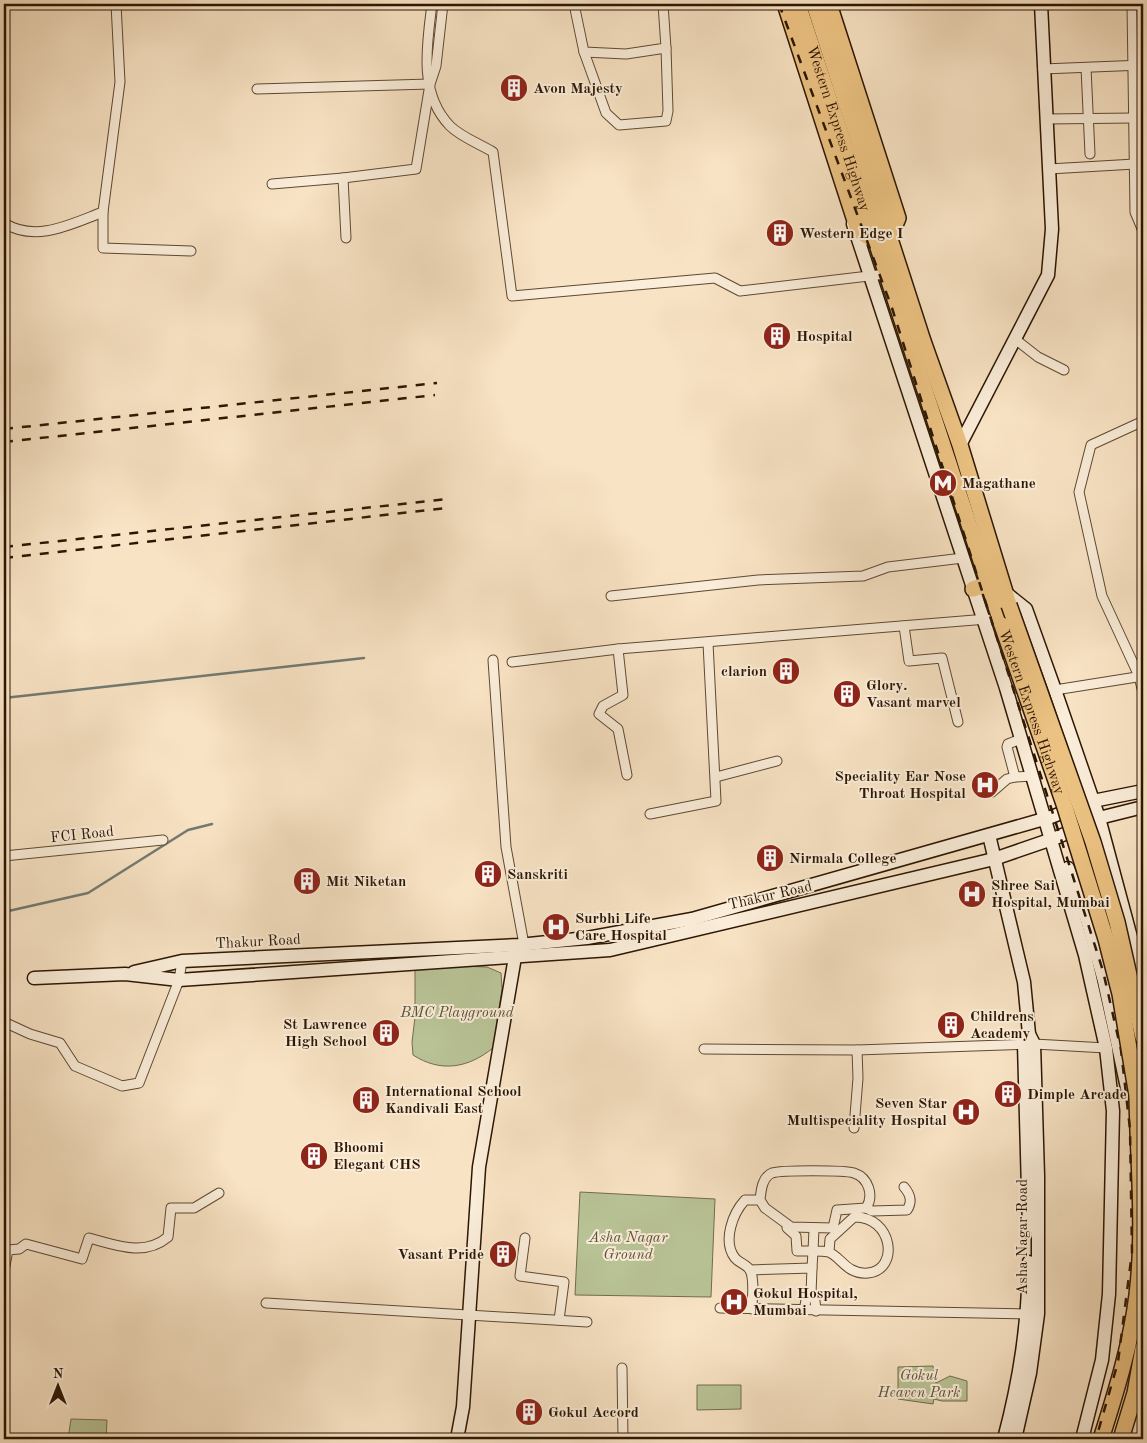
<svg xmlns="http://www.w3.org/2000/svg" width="1147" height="1443" font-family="'Old Standard TT',serif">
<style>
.green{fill:#b9c497;stroke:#726d4d}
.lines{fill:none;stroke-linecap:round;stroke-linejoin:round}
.stream{stroke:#727a73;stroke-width:2.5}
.street-casing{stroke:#5f4933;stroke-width:11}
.secondary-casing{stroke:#2c1603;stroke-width:15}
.highway-casing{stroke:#2c1603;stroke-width:18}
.street{stroke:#faedd9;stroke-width:9}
.secondary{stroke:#faedd9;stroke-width:12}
.highway{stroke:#ecc282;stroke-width:15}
.rail{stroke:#2c1603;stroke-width:2.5;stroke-dasharray:9 9;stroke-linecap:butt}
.highway-bridge-casing{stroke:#2c1603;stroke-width:18;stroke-linecap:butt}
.highway-bridge{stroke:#ecc282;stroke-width:15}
.labels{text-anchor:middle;stroke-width:4;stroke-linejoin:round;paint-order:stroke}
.poi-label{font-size:15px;font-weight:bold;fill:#2c1603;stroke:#faedd9;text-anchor:start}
.street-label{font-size:15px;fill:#2c1603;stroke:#faedd9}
.park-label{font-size:15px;font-style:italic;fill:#5d5337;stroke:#faedd9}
</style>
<rect width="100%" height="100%" fill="#f8e3c4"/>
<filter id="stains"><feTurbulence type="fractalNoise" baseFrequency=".004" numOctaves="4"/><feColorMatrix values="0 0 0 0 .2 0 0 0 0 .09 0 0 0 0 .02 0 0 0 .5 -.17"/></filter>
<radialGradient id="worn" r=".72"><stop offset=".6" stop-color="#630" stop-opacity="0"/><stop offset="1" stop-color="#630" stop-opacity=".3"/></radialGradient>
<g class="green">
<path d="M458 966 487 967 501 973 502 989 493 1048C468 1068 441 1073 413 1055L412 1042 415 1017V969Z"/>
<polygon points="580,1192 715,1199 711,1297 575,1295"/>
<polygon points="933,1366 936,1383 950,1376 967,1381 967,1401 942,1401 934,1399 933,1404 898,1399 898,1367"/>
<polygon points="697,1385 741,1385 741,1409 697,1410"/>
<polygon points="71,1419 107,1420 106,1439 68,1439"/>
</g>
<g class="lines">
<g class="stream">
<polyline points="4,698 364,658"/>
<polyline points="4,912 88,893 188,830 212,824"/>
</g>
<defs>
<g id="street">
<polyline points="116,4 120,82 103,212 103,248 191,251"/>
<path d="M432 4C427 44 418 93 450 126 461 137 480 144 493 152L512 296 715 278 740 291 886 274"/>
<polyline points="574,4 584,52 626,54 666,48 663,4"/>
<polyline points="1132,4 1135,212 1143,231"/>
<polyline points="584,52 606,113 619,125 666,121 668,111 666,48"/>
<polyline points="1086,68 1090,154"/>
<polyline points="1043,69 1143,65"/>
<polyline points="257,89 430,84"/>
<polyline points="1046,119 1134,118"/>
<polyline points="1049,169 1135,164"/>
<polyline points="272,184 343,178"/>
<path d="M4 223C36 243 71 224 103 212"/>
<polyline points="346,238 343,178 416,169 430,84 436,66 443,4"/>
<polyline points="1015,339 1038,357 1064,370"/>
<polyline points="1139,423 1091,445 1079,492 1102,596 1139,676 1143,693"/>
<polyline points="611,596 758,580 863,576 888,567 963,558"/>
<polyline points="904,626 909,661 942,658 958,722"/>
<polyline points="618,649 623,695 603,706 599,714 618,729 627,775"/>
<polyline points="493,660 506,847 525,950"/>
<polyline points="512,662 618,649 987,619"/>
<polyline points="1055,690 1143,676"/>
<polyline points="1021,739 1008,744 1007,747 1015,777 1032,776"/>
<polyline points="716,777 777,761"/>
<polyline points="992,792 1007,779 1015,777"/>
<polyline points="650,814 716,801 708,643"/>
<polyline points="4,856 163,840"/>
<polyline points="4,1022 30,1034 60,1043 75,1066 122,1086 139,1083 179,980 182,961"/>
<polyline points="704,1049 857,1050 1034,1044 1106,1048"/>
<polyline points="854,1128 858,1078 857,1050"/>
<path d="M866 1208 872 1211 907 1210C913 1201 910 1194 904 1187"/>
<polyline points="787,1228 796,1236 797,1251 813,1251 812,1268"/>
<path d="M814 1229 813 1251C817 1251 824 1251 828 1252 840 1255 846 1275 868 1273 900 1270 893 1216 854 1217L830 1239 829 1252"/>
<polyline points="525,1238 520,1276 564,1282 559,1320"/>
<polyline points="750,1270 812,1268 811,1294 815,1301 816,1311"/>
<path d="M4 1271 8 1250 19 1249 26 1244 82 1259 89 1238C116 1245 144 1257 168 1237L171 1208H194L219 1193"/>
<polyline points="266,1303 587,1322"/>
<polyline points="720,1308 1032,1314"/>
<path d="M752 1309C752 1298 755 1280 750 1270 746 1264 739 1263 735 1258 722 1241 733 1213 745 1200H760L765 1208 791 1227 833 1228 837 1210 866 1208C874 1196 869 1178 854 1173 845 1170 781 1170 772 1173 762 1177 761 1191 760 1200"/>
<polyline points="804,1311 806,1300 811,1294"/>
<polyline points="622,1368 623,1439"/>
</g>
<g id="secondary">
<polyline points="853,224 1006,688 1085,955 1106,1048 1113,1111 1109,1294 1102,1360 1082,1439"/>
<polyline points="960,445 1048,275 1052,229 1041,4"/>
<polyline points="1006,593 1026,609 1055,690 1099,818 1143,982"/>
<polyline points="989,835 1024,982 1029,1034 1034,1044 1038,1176 1038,1314 1030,1373 1015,1439"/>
<polyline points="1068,868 1087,920 1104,981 1127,1088 1137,1096"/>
<polyline points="134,972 182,961 519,945 587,938 692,919 1051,817 1093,801 1143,791"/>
<polyline points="34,978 125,974 179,980 610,950 994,859 1058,837 1099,818 1143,807"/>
<polyline points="1029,1034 1024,1044 1029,1227"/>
<polyline points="457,1439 463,1407 479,1167 515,957"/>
<path d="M1004 1439C1020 1378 1028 1325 1029 1262"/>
</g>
<g id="highway">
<polyline points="785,4 858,230 876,242"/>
<path id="s1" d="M798 4 1002 625"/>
<polyline points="814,4 923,341 960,445 1009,605"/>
<polyline points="829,4 898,218 890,237"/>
<polyline points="973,589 989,584"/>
<path d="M1101 1439C1116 1392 1131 1344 1137 1295 1145 1230 1138 1161 1137 1096"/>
<polyline points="1121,1439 1135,1393 1143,1348"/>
</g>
</defs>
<use href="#street" class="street-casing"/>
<use href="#secondary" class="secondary-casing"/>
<use href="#highway" class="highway-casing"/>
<use href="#street" class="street"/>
<use href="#secondary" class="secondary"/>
<use href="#highway" class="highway"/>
<g class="rail">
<polyline points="779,4 892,308 1103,971 1121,1050 1130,1129 1132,1252 1118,1362 1096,1439"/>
<polyline points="4,429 437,383"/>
<polyline points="4,442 435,395"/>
<polyline points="4,547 448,499"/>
<polyline points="4,558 447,508"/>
</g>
<defs>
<g id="highway-bridge">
<polyline points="1009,605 1093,842 1117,922 1143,1037"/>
<path id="s2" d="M1002 625 1064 804 1106 939 1120 994 1137 1096"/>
</g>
</defs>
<use href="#highway-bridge" class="highway-bridge-casing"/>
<use href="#highway-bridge" class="highway-bridge"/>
</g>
<defs>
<symbol id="building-disc" viewBox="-11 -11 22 22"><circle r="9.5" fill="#8f2418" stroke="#faedd9"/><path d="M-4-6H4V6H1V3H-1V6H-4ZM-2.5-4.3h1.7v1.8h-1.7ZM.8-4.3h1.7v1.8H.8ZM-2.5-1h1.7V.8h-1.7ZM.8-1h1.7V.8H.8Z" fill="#fff"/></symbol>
<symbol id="metro-disc" viewBox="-11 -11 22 22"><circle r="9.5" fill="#8f2418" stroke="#faedd9"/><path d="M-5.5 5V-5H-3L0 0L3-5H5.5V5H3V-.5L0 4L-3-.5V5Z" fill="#fff"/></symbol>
<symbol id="hospital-disc" viewBox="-11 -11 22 22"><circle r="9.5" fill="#8f2418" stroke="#faedd9"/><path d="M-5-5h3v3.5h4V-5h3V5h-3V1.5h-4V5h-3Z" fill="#fff"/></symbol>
</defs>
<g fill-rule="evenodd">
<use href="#building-disc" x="498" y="72" width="32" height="32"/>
<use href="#building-disc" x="764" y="217" width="32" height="32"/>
<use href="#building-disc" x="761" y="320" width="32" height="32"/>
<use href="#metro-disc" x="927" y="467" width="32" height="32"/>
<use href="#building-disc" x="770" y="655" width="32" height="32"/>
<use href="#building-disc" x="831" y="678" width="32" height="32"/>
<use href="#hospital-disc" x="969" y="769" width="32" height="32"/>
<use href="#building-disc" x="754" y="842" width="32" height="32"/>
<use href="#building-disc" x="472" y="858" width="32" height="32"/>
<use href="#building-disc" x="291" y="865" width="32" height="32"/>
<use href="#hospital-disc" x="956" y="878" width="32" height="32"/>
<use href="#hospital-disc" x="540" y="911" width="32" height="32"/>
<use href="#building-disc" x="935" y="1009" width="32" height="32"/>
<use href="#building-disc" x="370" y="1017" width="32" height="32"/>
<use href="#building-disc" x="992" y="1078" width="32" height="32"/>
<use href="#building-disc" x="350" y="1084" width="32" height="32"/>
<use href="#hospital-disc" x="950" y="1096" width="32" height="32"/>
<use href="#building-disc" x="298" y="1140" width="32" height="32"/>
<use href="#building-disc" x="487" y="1238" width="32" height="32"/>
<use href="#hospital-disc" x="718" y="1286" width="32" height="32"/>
<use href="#building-disc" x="513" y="1396" width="32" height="32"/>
</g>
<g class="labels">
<g class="poi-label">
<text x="533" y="93">Avon Majesty</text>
<text x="799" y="238">Western Edge I</text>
<text x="796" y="341">Hospital</text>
<text x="962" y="488">Magathane</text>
<text x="767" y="676" text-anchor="end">clarion</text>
<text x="866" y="690">Glory.<tspan x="866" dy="17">Vasant marvel</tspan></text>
<text x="966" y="781" text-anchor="end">Speciality Ear Nose<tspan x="966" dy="17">Throat Hospital</tspan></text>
<text x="789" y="863">Nirmala College</text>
<text x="507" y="879">Sanskriti</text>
<text x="326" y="886">Mit Niketan</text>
<text x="991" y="890">Shree Sai<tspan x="991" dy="17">Hospital, Mumbai</tspan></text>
<text x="575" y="923">Surbhi Life<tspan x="575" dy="17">Care Hospital</tspan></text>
<text x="970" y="1021">Childrens<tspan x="970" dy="17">Academy</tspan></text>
<text x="367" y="1029" text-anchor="end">St Lawrence<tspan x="367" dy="17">High School</tspan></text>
<text x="385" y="1096">International School<tspan x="385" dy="17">Kandivali East</tspan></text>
<text x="1027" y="1099">Dimple Arcade</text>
<text x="947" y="1108" text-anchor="end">Seven Star<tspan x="947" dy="17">Multispeciality Hospital</tspan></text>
<text x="333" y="1152">Bhoomi<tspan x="333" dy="17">Elegant CHS</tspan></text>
<text x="484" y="1259" text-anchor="end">Vasant Pride</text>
<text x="753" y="1298">Gokul Hospital,<tspan x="753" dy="17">Mumbai</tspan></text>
<text x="548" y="1417">Gokul Accord</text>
</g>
<g class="street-label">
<text dy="5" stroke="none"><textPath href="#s1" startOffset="131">Western Express Highway</textPath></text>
<text dy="5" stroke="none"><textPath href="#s2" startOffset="92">Western Express Highway</textPath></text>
<text transform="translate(82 834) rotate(-6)" y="5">FCI Road</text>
<text transform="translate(770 895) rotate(-13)" y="5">Thakur Road</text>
<text transform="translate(258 941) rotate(-3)" y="5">Thakur Road</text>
<text transform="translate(1022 1237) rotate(-90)" y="5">Asha Nagar Road</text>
</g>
<g class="park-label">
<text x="457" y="1017">BMC Playground</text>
<text x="628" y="1242">Asha Nagar<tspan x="628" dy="17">Ground</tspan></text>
<text x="919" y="1380">Gokul<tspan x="919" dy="17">Heaven Park</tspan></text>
</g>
</g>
<rect width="1147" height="1443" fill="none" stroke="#f8e3c4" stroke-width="20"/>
<rect x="5" y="5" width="1137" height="1433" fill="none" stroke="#2c1603" stroke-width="2.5"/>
<rect x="10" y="10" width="1127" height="1423" fill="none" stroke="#2c1603"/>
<g transform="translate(58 1386)" stroke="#faedd9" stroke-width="4" paint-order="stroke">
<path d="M0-4L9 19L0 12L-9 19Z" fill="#2c1603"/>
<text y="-8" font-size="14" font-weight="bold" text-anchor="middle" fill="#2c1603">N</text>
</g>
<rect width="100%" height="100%" filter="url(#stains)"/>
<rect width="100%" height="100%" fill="url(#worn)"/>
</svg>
